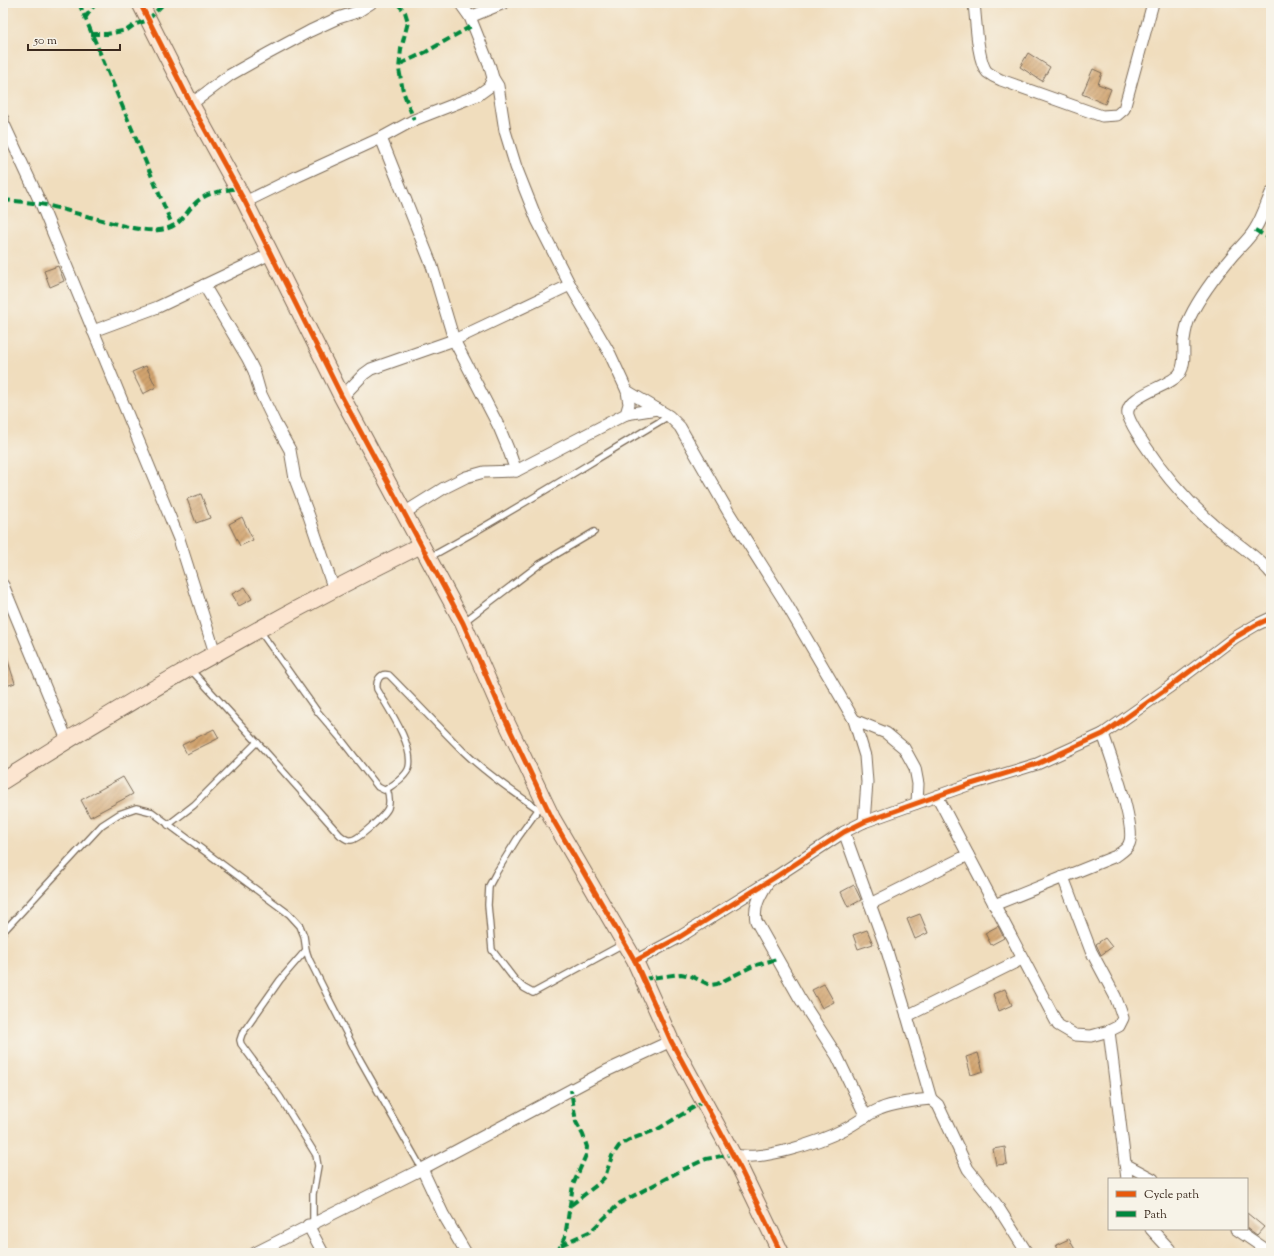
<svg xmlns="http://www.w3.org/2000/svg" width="1274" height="1256" font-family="'Sorts Mill Goudy',serif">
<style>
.building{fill:url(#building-hatch)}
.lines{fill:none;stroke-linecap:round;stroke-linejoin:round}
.lane-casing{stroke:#7a6956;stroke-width:8}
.street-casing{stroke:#7a6956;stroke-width:13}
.secondary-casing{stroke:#7a6956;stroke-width:18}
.lane{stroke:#fff;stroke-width:5.5}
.street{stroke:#fff;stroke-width:11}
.secondary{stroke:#fce5d0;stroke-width:16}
.quiet{stroke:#00873e;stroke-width:4;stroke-dasharray:8 4;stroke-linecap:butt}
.cycleway-casing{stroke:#f7f3e8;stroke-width:8}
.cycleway{stroke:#e8590c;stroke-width:5}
</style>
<defs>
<pattern id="building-hatch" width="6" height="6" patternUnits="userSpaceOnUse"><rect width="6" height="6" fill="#d2a470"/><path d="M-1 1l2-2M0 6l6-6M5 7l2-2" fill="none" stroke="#ac865b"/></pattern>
</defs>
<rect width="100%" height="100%" fill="#f7f3e8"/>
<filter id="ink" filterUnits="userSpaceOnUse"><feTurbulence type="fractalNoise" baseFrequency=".025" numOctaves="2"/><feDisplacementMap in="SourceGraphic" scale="8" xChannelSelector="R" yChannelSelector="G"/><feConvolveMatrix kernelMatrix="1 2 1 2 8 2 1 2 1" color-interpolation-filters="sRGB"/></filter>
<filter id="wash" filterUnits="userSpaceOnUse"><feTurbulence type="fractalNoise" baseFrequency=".012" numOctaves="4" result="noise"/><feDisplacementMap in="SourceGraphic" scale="16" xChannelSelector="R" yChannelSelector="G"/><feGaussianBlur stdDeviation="0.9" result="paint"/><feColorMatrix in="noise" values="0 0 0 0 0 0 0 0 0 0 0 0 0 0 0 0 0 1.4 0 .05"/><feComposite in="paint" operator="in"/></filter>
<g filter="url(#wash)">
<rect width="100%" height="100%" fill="#f0ddbd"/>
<g id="blocks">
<g class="building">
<polygon points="1028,53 1050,67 1042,81 1020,67"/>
<polygon points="1093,69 1102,73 1098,84 1111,89 1105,104 1082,94"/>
<polygon points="58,266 64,281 50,287 44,271"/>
<polygon points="146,366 156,387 143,394 132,372"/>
<polygon points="201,494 210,518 196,523 187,499"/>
<polygon points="242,517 253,540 240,546 229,524"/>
<polygon points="245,587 252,599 239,606 232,594"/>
<polygon points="3,652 5,652 15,683 3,687"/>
<polygon points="214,729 219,738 187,754 182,745"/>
<polygon points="123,777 133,794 90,817 81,800"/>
<polygon points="854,885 861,900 848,907 841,892"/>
<polygon points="920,914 928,933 915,939 907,919"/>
<polygon points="998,926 1004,938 991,945 985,933"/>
<polygon points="867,930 873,944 858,949 853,935"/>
<polygon points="1105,938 1112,947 1101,955 1096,944"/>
<polygon points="824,984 834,1002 822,1008 812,990"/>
<polygon points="1005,989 1012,1005 999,1011 993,994"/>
<polygon points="978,1053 983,1071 971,1075 966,1057"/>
<polygon points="1005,1147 1007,1164 996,1165 993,1149"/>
<polygon points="1247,1213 1264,1227 1257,1235 1247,1228"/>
<polygon points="1069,1239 1077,1253 1060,1253 1056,1245"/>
</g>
</g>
</g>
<g filter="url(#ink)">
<use href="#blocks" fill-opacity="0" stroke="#7a6956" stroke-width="1"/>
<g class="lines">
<defs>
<g id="lane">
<path d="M430 557C511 513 589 463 669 416"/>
<polyline points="465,621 540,564 594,532"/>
<path d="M260 631 317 711 340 738 378 787 384 790 387 789C394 784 407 776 409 767 414 745 388 708 377 689 376 682 379 672 389 675 414 700 438 726 463 751 486 773 512 791 538 809"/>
<path d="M191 670 257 742 340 835C343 837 347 841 351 840 358 840 385 815 388 808 390 802 389 795 387 789"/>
<polyline points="540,807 517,839 496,873 489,886 488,905 492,950 515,980 524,988 533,993 623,944"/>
<polyline points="168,825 194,805 257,742"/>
<polyline points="3,932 102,825 119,814 136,808 152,812 289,914 300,926 304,936 306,950 309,959 330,1001 358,1056 422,1169"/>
<polyline points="306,950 280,980 242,1034 240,1040 241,1044 280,1097 316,1155 318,1166 313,1194 313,1223"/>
</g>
<g id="street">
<path d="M974 3C976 19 977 61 987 72 991 75 996 78 1001 80L1102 116 1117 115 1124 109 1153 3"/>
<polyline points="470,17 504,3"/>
<polyline points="191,104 230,75 269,53 310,31 338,18 357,12 371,3"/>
<polyline points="3,119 3,122 41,204 179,539 215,653"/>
<polyline points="381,138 432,266 454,340 499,427 509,451 516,471"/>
<path d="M1271 193C1266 205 1262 218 1255 229 1250 238 1240 247 1233 255 1217 274 1201 294 1190 317 1187 323 1185 333 1184 340 1183 351 1186 363 1180 373 1171 387 1124 395 1128 415 1131 425 1138 435 1144 444 1165 476 1190 505 1220 530 1237 544 1257 556 1271 573"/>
<polyline points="245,202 298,176 381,138 414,120 478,95 489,87 493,78 490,67 470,17 460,3"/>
<polyline points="204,285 248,359 254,371 260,392 275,423 290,450 295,479 309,516 334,590"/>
<polyline points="93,331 158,307 270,254"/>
<polyline points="627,391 669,416 680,427 729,513 787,605 854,720 865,756 867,782 864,822"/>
<polyline points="342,397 364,374 371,369 454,340 570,285"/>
<polyline points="626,414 657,409"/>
<polyline points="404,513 444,488 466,477 484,472 516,471 626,414 629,404 627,391 610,354 570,285 537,220 516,167 505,131 498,86 493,78"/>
<polyline points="3,585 67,740"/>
<polyline points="854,720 886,733 904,748 915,768 918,784 917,803"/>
<polyline points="937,796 1058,1025 1075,1035 1091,1036 1109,1031 1119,1026 1123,1018 1120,1009 1115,996 1091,951 1063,877"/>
<polyline points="844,832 887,951 907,1016 931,1099"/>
<path d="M768 882C761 894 753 906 756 921L799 997 837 1056 866 1117"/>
<polyline points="870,904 968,855"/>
<path d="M994 905 1116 856C1120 853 1127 849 1129 844 1137 828 1110 754 1103 734"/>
<polyline points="635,961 678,938 774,878 844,832 864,822 968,785 1037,764 1103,734 1168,688 1234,638 1256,625 1271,618"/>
<polyline points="907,1016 1022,959"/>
<polyline points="1109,1031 1127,1179"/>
<path d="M732 1154C759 1163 820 1142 845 1129 857 1123 867 1114 880 1109 891 1104 918 1100 931 1099L938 1105 968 1169 996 1204 1027 1253"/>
<polyline points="1125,1164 1153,1179"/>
<polyline points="422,1169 443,1214 466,1253"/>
<polyline points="308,1225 323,1253"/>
<polyline points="1151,1229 1173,1253"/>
<polyline points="1236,1229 1271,1253"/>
<polyline points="255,1253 422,1169 606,1071 671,1041"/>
</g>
<g id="secondary">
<polyline points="140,3 191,104 245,202 342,397 463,623 504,717 552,818 635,961 671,1041 741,1170 781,1253"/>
<path d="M3 781C138 694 278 616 421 545"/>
</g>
</defs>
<use href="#lane" class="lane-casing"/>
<use href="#street" class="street-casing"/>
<use href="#secondary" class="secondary-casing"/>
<use href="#lane" class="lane"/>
<use href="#street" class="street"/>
<use href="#secondary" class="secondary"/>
<g class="quiet">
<polyline points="79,3 173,227"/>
<polyline points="397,3 405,12 408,22 401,49 399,69 403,91 414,120"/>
<polyline points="85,18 96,3"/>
<polyline points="91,34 107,34 127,30 134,25 148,20 164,3"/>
<polyline points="400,64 426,52 473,25"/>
<path d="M3 200C15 201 28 202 40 204 57 207 74 213 90 217 111 222 139 232 159 230 185 227 184 209 202 198 213 191 225 191 237 188"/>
<polyline points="1255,230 1271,239"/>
<polyline points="643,979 681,974 691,976 710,985 717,984 753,966 777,959"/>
<polyline points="571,1205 598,1184 605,1177 612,1156 619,1146 629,1140 658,1129 704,1101"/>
<polyline points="561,1245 591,1231 620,1203 680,1171 706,1159 732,1154"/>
<polyline points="557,1253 565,1237 573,1185 586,1155 587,1147 583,1135 576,1122 571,1090"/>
</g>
<defs>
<g id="cycleway">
<polyline points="140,3 191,104 245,202 342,397 463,623 504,717 552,818 635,961 671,1041 741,1170 781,1253"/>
<polyline points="635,961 678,938 774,878 844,832 864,822 968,785 1037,764 1103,734 1168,688 1234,638 1256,625 1271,618"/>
</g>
</defs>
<use href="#cycleway" class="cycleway-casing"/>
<use href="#cycleway" class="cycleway"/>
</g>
</g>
<rect width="1274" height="1256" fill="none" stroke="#f7f3e8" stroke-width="16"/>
<rect x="1108" y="1178" width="140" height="52" fill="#f7f3e8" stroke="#aca397"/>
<rect x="1116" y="1191" width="20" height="6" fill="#e8590c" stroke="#aca397"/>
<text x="1144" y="1198" font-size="12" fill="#3b2a1e">Cycle path</text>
<rect x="1116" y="1211" width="20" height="6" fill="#00873e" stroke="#aca397"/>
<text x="1144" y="1218" font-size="12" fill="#3b2a1e">Path</text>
<path d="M28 44v6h92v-6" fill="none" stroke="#3b2a1e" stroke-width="2"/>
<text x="34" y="44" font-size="12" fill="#3b2a1e" stroke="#f7f3e8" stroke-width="3" paint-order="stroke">50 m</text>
</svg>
